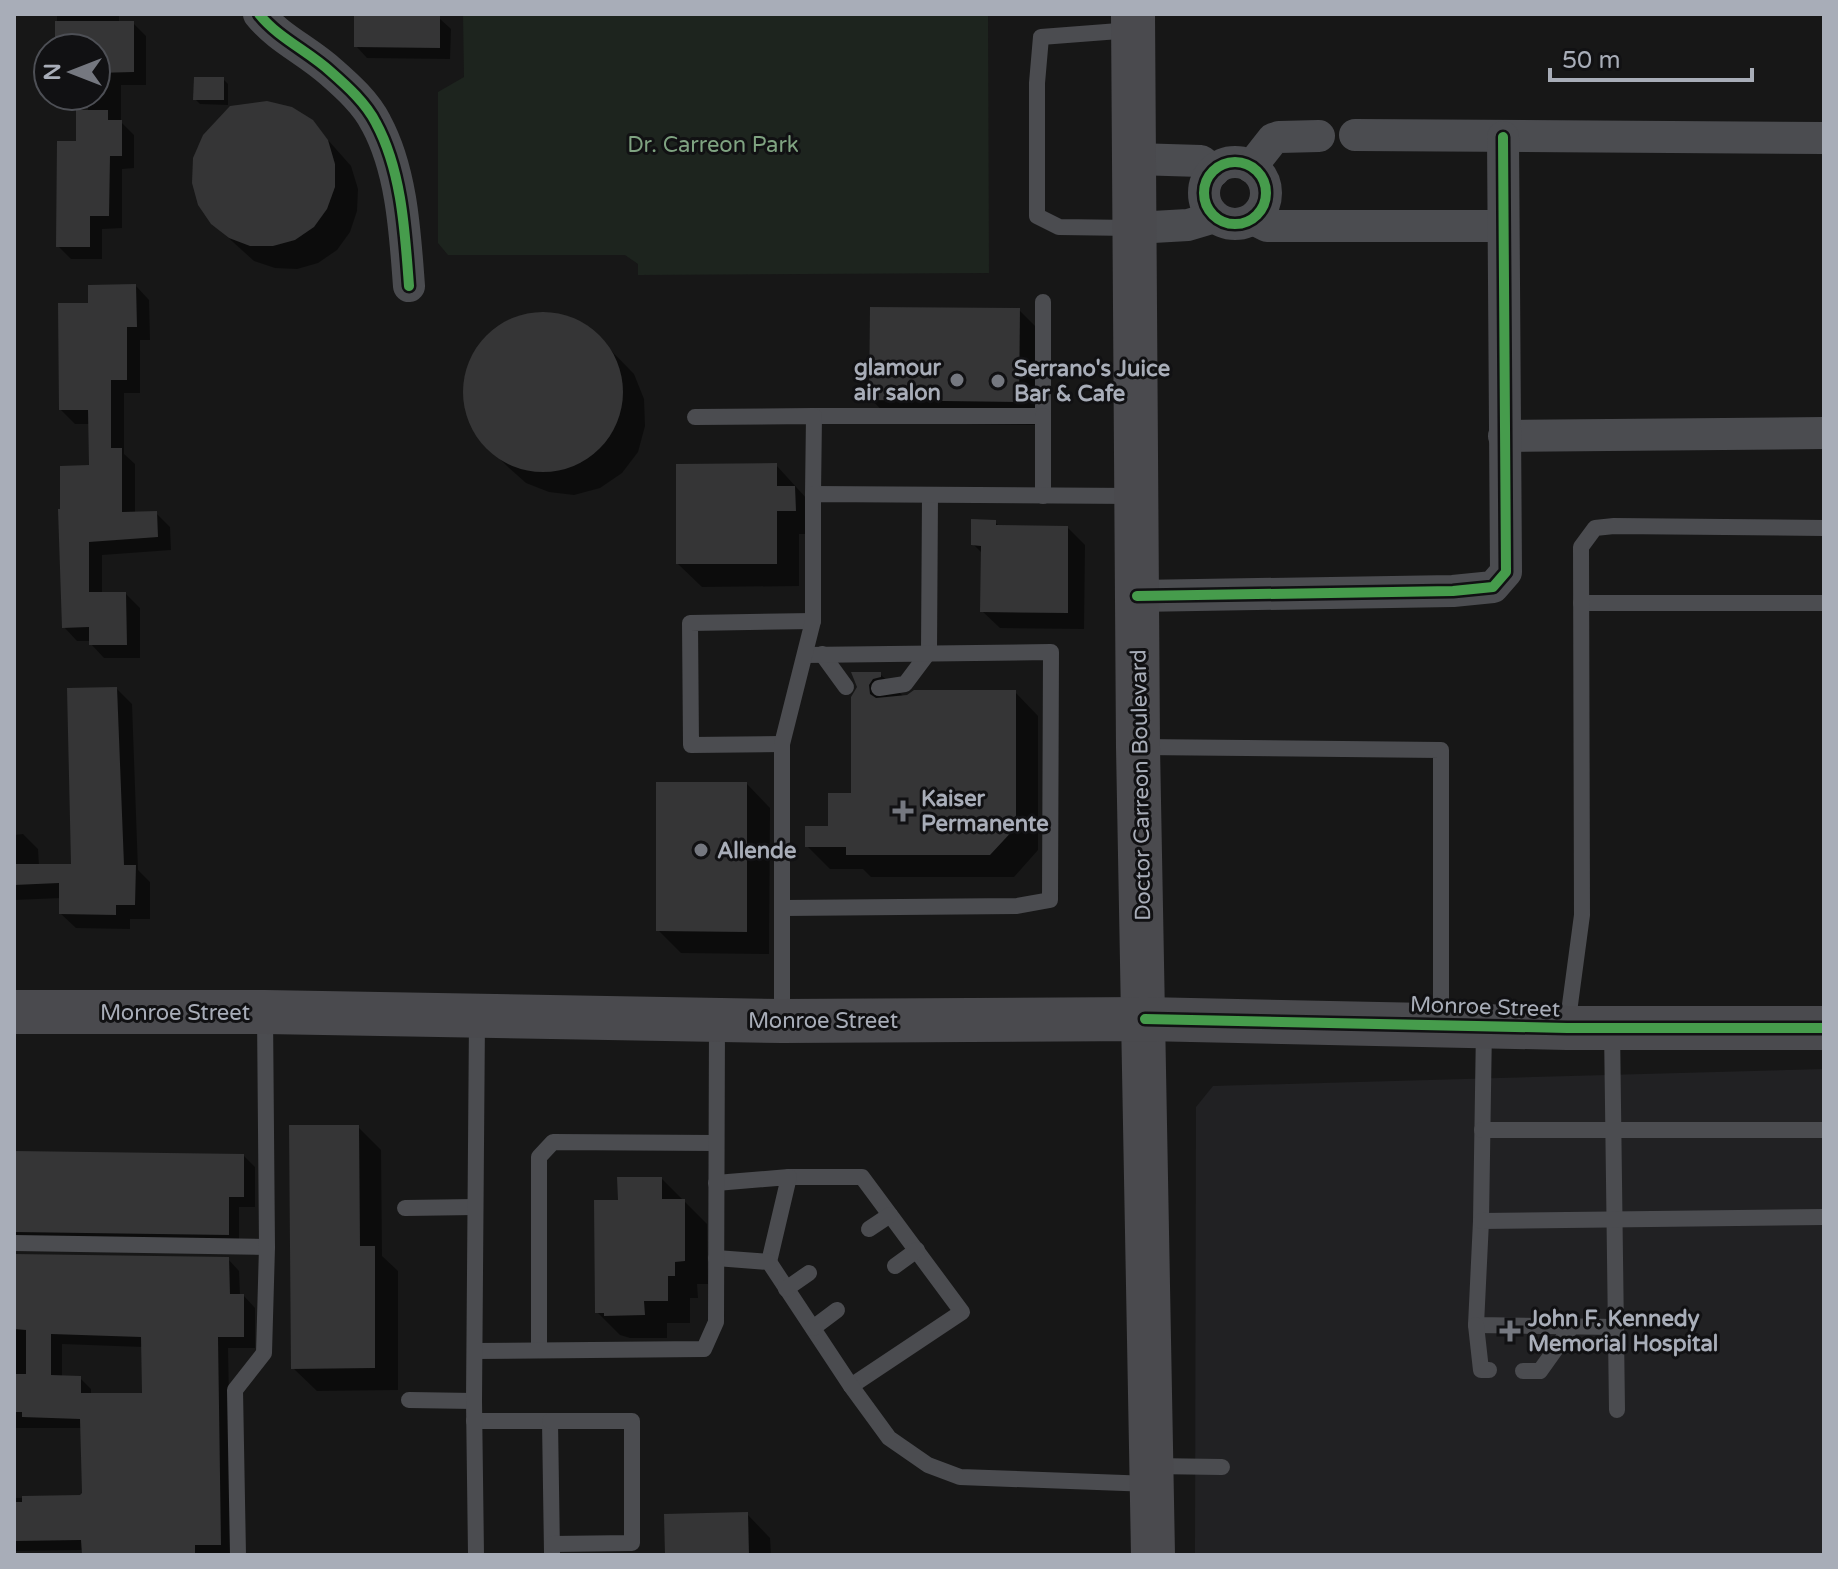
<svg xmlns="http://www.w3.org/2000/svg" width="1838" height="1569" font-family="'Varela Round',sans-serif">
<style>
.built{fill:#212123}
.green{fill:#1d241e}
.shadow{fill:#0007;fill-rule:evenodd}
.building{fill:#353536;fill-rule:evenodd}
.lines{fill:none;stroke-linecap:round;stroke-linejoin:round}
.lane{stroke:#4b4c50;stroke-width:16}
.street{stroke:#4b4c50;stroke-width:32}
.secondary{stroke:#4a4a4e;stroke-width:44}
.cycleway-casing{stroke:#111113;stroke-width:15}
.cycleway{stroke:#469c4c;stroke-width:10}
.poi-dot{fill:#757880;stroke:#111113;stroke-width:3}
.labels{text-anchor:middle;stroke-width:6;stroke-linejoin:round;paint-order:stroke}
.park-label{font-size:22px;fill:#7fa381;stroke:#111113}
.poi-label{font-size:22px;font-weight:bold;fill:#a8adb8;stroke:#111113;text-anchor:start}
.street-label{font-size:22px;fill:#a8adb8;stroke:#111113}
</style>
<rect width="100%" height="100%" fill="#171717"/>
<polygon class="built" points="1824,1069 1824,1555 1195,1555 1196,1107 1213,1086"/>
<polygon class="green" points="463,14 988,14 989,273 638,275 638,264 625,255 448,255 438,243 438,92 464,77"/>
<g class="shadow">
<polygon points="57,14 119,14 119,23 133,23 146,36 146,85 121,85 121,122 134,135 134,168 122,169 122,228 102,229 102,259 71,259 58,246 78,143 88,112 88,96 96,96 96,48 57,48"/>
<polygon points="439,18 451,29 450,59 367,58 356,46"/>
<polygon points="223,79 228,84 228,105 200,104 195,99"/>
<polygon points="312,122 351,166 358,189 357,211 350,232 337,250 318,263 297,269 275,268 254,261 212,223"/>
<polygon points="136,286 149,300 150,340 140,340 140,393 124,393 124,454 135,464 135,514 156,513 170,527 171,550 102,555 102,594 126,594 140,608 140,658 104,658 91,644 91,641 77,641 64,627 91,467 90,424 75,424 61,410 90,305"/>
<polygon points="1019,310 1043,334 1042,425 894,423 871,399"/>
<polygon points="543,314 568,318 591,330 634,374 644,399 645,426 638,452 622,473 600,488 574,495 549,492 526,483 507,466 483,442 470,420 465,395 468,370 479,347 496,329 518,318"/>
<polygon points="776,465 818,511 818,534 799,534 799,586 702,587 678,564"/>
<polygon points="995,522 1000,527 1068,528 1085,545 1084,629 1000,628 982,611 983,554 973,544"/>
<polygon points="880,674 904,697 1015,692 1038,716 1038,850 1014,877 871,877 863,869 830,869 807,846 830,828 853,795 859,687"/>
<polygon points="117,689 132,704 138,870 150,882 150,919 130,919 130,929 76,928 61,914 61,898 14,900 14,835 23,834 38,849 39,866 73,866"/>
<polygon points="747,784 770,808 769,954 681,953 658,930"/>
<polygon points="358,1127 381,1150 382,1256 398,1271 398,1390 317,1391 293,1368"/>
<polygon points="14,1153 244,1156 255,1167 255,1207 239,1207 239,1246 19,1244 14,1253"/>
<polygon points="662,1179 707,1224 708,1284 697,1284 698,1298 690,1298 690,1323 667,1323 667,1338 630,1338 620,1335 597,1312 620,1202"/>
<path d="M14 1256 228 1259 239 1271 240 1296H244L255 1308V1348H228L232 1555H84V1550L14 1551V1498L81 1497 84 1494 82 1428H14ZM62 1344 143 1347 144 1395H91V1389L80 1378 62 1377Z"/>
<polygon points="747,1514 770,1538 771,1555 667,1555"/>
</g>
<g class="building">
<polygon points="354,15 440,16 440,48 354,47"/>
<polygon points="55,21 134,21 134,72 96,73 96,48 55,48"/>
<polygon points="194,77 224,77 224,100 193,100"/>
<polygon points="267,101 292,107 313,120 328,140 335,164 335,187 327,209 314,227 295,240 273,246 250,246 229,238 211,224 198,205 192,183 193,158 203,135 230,106"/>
<polygon points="76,110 108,110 108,120 122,120 122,156 110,156 109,216 90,216 90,247 56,247 57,141 76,141"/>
<polygon points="136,284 137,327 127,327 127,380 111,380 111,448 122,448 122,512 157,511 158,537 89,542 89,592 126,592 127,645 89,645 89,627 62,628 58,509 60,509 60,466 89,465 88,410 59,410 58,303 88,303 88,285"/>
<polygon points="870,307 1020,308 1019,402 869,400"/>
<circle cx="543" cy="392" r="80"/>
<polygon points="777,463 777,486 795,486 796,511 777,511 777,564 676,564 676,464"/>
<polygon points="971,519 996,520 996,525 1068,526 1068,613 980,612 981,546 971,545"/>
<polygon points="851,672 881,672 881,677 873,679 869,685 870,694 876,698 907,695 914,690 1016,690 1016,827 990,855 846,855 846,847 805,847 805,826 828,826 828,793 851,793 851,697 857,687"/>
<polygon points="117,687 124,865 136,865 135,905 116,905 116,915 59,914 59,883 14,885 14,864 71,864 67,688"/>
<polygon points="656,782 747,782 747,932 656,931"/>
<polygon points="289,1125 359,1125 360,1246 375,1246 375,1368 291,1369"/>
<polygon points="14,1151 244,1154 244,1197 229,1197 229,1235 14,1232"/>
<polygon points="617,1177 662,1177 662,1199 685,1199 685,1261 675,1262 675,1276 668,1276 668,1301 644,1301 645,1315 604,1316 604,1313 595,1313 594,1200 618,1200"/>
<path d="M14 1254 229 1257 230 1294H244V1337H218L221 1545H195V1555H82L81 1540 14 1541V1502H22V1496L80 1495 82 1493 80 1419 22 1417V1412H14V1374H26V1330L14 1329ZM51 1334 141 1337 142 1393H81V1376L51 1375Z"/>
<polygon points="748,1512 749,1555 665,1555 664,1514"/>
</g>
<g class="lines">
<g class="lane">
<polyline points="1132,30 1041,37 1037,83 1037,216 1059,227 1132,228"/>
<polyline points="814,416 1043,416 1043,302"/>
<polyline points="1043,416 1043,496"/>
<polyline points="695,417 814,416 813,494"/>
<polyline points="1581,603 1824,603"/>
<polyline points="822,654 846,687"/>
<polyline points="879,688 905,684 929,652 930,495"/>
<polyline points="782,744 691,745 690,623 813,621"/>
<polyline points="1141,747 1441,750 1441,1023"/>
<polyline points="784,908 1017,906 1050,900 1051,652 805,655"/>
<polyline points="782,1019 782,744 813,621 813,494 1136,496"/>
<polyline points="1484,1027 1481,1221 1476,1325 1616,1327"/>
<polyline points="1567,1027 1582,915 1581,547 1595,528 1614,526 1824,528"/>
<polyline points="1612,1028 1617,1410"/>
<polyline points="1482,1130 1824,1130"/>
<polyline points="789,1177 862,1177 962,1312 851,1386"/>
<polyline points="716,1183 789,1177 769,1262"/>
<polyline points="405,1208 475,1207"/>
<polyline points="1481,1221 1824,1217"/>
<polyline points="869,1229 890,1215"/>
<polyline points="14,1243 267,1247"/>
<polyline points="716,1258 769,1262 851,1386 889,1438 928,1465 960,1477 1151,1484"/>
<polyline points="895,1266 917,1250"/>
<polyline points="786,1289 809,1273"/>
<polyline points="1476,1325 1481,1370 1489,1370"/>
<polyline points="813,1328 837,1310"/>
<polyline points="539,1350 539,1157 553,1142 716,1143"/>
<polyline points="475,1351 704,1349 716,1322 717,1022"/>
<polyline points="1523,1371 1540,1371 1572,1326"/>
<polyline points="409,1400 474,1401"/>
<polyline points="474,1421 550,1421 552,1553"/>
<polyline points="550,1421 632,1421 632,1543 552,1544"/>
<polyline points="1152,1466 1222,1467"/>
<polyline points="238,1555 235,1390 264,1353 267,1247 265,1014"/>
<polyline points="476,1555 474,1401 477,1018"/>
</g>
<g class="street">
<path d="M259 14C278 38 308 51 331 72 347 86 366 103 376 123 402 171 405 233 409 286"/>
<polyline points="1355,135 1824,138"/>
<polyline points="1135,159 1201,161 1214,171"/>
<circle cx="1235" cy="193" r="31"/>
<polyline points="1251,167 1273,139 1279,137 1319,136"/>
<polyline points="1253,219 1267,226 1503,226"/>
<polyline points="1135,228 1188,225 1215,217"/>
<polyline points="1504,436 1824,433"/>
<polyline points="1137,596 1453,591 1493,587 1506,572 1503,137"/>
</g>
<g class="secondary">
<polyline points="1133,14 1138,747 1153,1555"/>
<polyline points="14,1012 265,1012 782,1021 1145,1019 1567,1028 1824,1028"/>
</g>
<defs>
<g id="cycleway">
<path d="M259 14C278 38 308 51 331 72 347 86 366 103 376 123 402 171 405 233 409 286"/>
<circle cx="1235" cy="193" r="31"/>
<polyline points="1137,596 1453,591 1493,587 1506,572 1503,137"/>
<polyline points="1145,1019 1567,1028 1824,1028"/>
</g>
</defs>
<use href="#cycleway" class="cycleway-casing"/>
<use href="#cycleway" class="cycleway"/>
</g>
<g class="poi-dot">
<circle cx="957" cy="380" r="8"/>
<circle cx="998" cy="381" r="8"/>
<path d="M899 799h8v8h8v8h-8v8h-8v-8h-8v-8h8z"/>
<circle cx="701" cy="850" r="8"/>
<path d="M1506 1319h8v8h8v8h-8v8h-8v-8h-8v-8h8z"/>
</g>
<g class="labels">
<g class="park-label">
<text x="713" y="152">Dr. Carreon Park</text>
</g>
<g class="poi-label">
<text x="941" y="375" text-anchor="end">glamour<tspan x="941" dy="25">air salon</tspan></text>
<text x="1014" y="376">Serrano's Juice<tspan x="1014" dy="25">Bar &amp; Cafe</tspan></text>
<text x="921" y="806">Kaiser<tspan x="921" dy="25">Permanente</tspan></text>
<text x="717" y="858">Allende</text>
<text x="1528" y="1326">John F. Kennedy<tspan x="1528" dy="25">Memorial Hospital</tspan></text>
</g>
<g class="street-label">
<text transform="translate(1140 785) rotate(-91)" y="8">Doctor Carreon Boulevard</text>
<text transform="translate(1485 1006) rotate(2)" y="8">Monroe Street</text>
<text x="175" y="1020">Monroe Street</text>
<text x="823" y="1028">Monroe Street</text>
</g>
</g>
<rect width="1838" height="1569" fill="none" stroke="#a8adb8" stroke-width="32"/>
<g transform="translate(72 72) rotate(270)"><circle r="38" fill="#111113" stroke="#4d4f55" stroke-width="2"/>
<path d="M0-6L14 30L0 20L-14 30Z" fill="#757880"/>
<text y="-12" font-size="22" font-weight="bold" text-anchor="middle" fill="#a8adb8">N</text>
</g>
<path d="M1550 68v12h202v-12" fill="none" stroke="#a8adb8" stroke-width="4"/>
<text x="1562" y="68" font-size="24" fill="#a8adb8" stroke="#111113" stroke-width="6" paint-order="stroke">50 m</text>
</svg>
